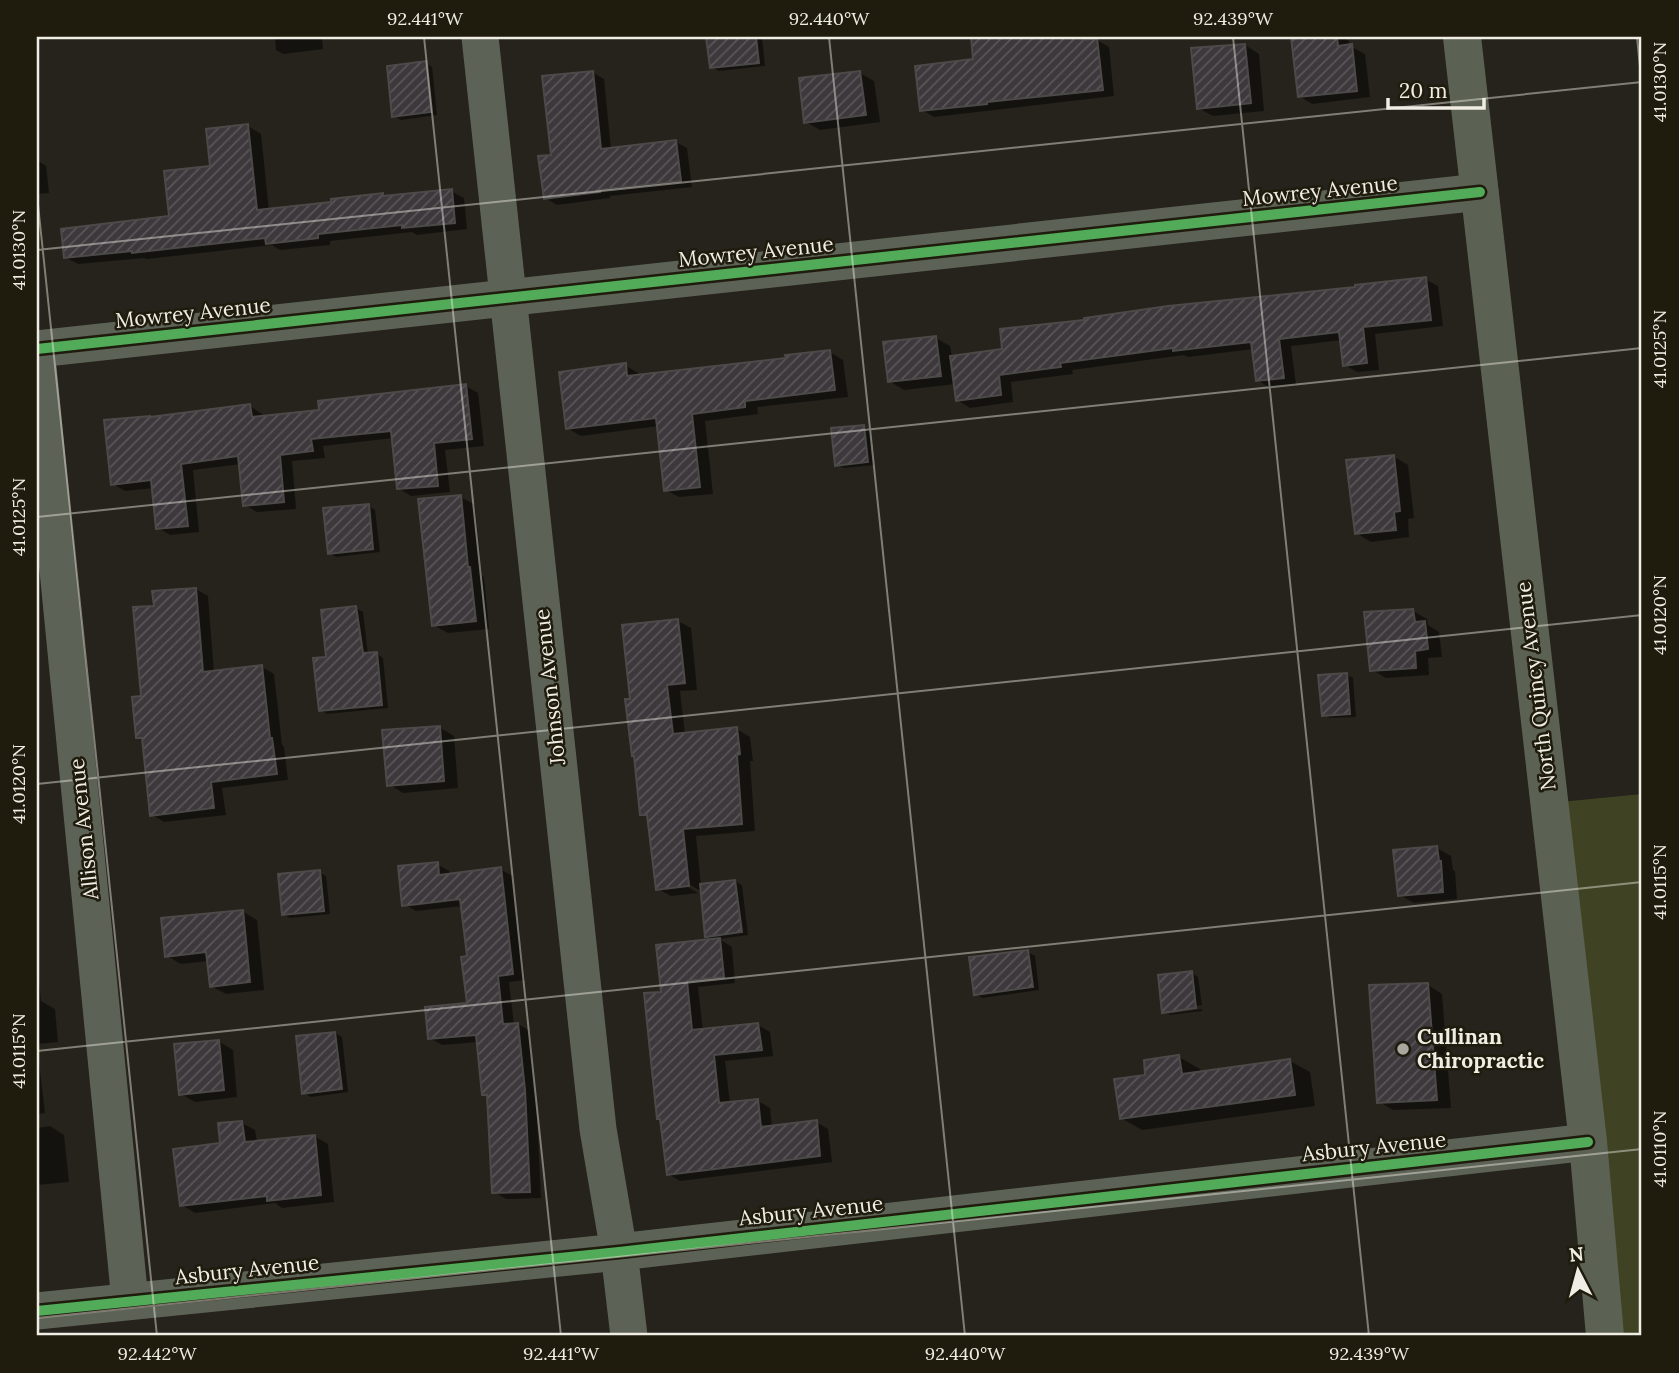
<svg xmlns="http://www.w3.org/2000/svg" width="1679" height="1373" font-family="Lora,serif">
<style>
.green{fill:#3f4324}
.shadow{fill:#0007;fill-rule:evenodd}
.building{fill:url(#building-hatch);stroke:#4c4a49;stroke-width:2}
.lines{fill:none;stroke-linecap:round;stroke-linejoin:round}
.minor{stroke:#5d6256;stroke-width:37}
.major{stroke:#5c6253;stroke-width:38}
.cycleway-casing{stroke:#1f1b0d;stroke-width:15}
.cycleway{stroke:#51ab58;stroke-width:10}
.ticks{fill:none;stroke:#f0eee4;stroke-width:2;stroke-opacity:0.45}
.poi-dot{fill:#a9a79e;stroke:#1f1b0d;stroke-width:2.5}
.labels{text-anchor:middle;stroke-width:5;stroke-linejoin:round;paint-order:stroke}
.street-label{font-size:21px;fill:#f0eee4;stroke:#1f1b0d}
.poi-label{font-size:21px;font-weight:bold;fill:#f0eee4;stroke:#1f1b0d;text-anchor:start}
.neatline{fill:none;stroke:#f0eee4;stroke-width:2.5}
.ticks-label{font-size:18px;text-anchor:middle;fill:#f0eee4}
</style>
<defs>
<pattern id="building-hatch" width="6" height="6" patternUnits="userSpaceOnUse" patternTransform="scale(1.75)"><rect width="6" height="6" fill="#3d383c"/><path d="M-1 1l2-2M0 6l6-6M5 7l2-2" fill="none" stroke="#595558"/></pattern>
</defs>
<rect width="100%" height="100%" fill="#25231b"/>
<polygon class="green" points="1642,794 1642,1336 1605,1336 1550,803"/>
<g class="shadow">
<polygon points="275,37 322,37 323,49 283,54 276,50"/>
<polygon points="708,37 762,37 765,66 719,71 712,67"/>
<polygon points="973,37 1057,37 1058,44 1097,40 1109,47 1114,96 934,117 922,110 975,60"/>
<polygon points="1303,37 1342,37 1349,41 1350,46 1365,54 1370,97 1312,104 1299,96 1293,38"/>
<polygon points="1245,45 1259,54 1264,111 1213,116 1198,108"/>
<polygon points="425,63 432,67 437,115 401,120 394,116"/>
<polygon points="592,72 604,79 611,149 676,142 687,148 692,187 610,196 610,198 557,205 545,198 553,157"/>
<polygon points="860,73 874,81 880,122 820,130 806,122"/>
<polygon points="248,126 261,134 269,211 333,204 383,195 387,198 451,191 464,198 467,229 417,235 412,232 330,241 330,245 280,250 272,245 147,259 144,258 78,264 65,257 171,218"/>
<polygon points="37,160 46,166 49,193 37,194"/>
<polygon points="1425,279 1438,286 1443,326 1375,334 1379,370 1357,372 1345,365 1342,340 1291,346 1296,385 1270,388 1257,380 1254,349 1188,357 1184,355 1072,370 1073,374 1011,382 1013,402 970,408 957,400 955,384 904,390 889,381 936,338 950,346 952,358 1004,351 1357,288"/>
<polygon points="830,352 843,360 848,397 757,407 758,414 705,421 713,494 679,497 666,490 659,426 581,436 567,428 625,365 638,373 639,376 787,359"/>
<polygon points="466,386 478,393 484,446 445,450 450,492 411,496 398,488 394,438 323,446 325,458 292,461 296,509 257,512 245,505 241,464 193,470 199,532 170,535 158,528 154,488 125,491 113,484 250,406 262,414 263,417 321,411"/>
<polygon points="863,427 870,430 874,465 844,468 837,465"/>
<polygon points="1393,456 1408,465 1414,518 1408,519 1409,537 1371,542 1356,533"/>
<polygon points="461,497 475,505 482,576 484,577 489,629 448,633 433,625"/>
<polygon points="369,506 375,510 380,552 336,557 329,553"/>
<polygon points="196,589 208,596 214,673 262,667 274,674 282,745 284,747 288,780 222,788 226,815 164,822 152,815 144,741 138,737 143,698 155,608"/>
<polygon points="356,608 363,612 368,655 377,654 383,658 388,708 327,714 321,710 328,659"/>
<polygon points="1413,611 1427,619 1428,625 1439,632 1442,657 1428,658 1429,675 1386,678 1372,670"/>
<polygon points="678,621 691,628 697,690 680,691 685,735 737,729 750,737 753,761 750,761 755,831 696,836 701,886 735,881 742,885 748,935 719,939 732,947 735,983 698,987 703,1031 758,1025 770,1032 773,1056 725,1061 730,1104 758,1101 770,1108 772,1127 816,1122 828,1129 832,1162 680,1181 668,1174 662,993 714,940 707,936 702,892 682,880 681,883 698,893 671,896 658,889 650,819 642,814 632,700"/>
<polygon points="1347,675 1353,678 1356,717 1330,718 1323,715"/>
<polygon points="439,727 454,736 458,788 403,793 388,784"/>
<polygon points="1437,848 1451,856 1453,870 1455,871 1457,899 1414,903 1400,895"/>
<path d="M437 864 449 871 450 875 500 869 513 876 525 980 509 982 514 1025 518 1024 530 1031 536 1098 541 1198 506 1199 494 1192 489 1097 484 1094 478 1042 442 1045 430 1038 469 1004V958L463 906 416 911 404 904ZM468 896 469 899 413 906V903Z"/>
<polygon points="319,872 326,876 330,914 290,918 283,914"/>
<polygon points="242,911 257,920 264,990 226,994 211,986 209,961 181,964 167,956"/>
<polygon points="1028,952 1035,956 1039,990 982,998 976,994"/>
<polygon points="37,960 41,1001 55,1009 58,1042 37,1044 45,1113 37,1114"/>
<polygon points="1192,973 1198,977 1202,1005 1167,1010 1167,1014 1202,1009 1202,1011 1170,1015 1164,1012"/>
<polygon points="1428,985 1442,994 1451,1108 1393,1110 1378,1101"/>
<polygon points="335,1033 342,1037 348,1092 311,1097 304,1093"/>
<polygon points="218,1041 233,1050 237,1097 195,1102 181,1094"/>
<polygon points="1179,1057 1200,1069 1200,1073 1290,1061 1310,1072 1315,1106 1142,1130 1121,1118 1147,1076"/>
<polygon points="242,1123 255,1130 257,1142 314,1136 328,1144 334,1202 282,1208 275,1203 195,1213 182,1205"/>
<polygon points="50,1126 64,1135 69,1182 37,1185 37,1128"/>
</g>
<g class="building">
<polygon points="706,37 756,37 759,63 710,68"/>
<polygon points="971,37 1082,37 1082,40 1097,38 1103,90 987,102 987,104 920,111 915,66 973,59"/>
<polygon points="1291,37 1337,37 1338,46 1352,44 1357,91 1298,97"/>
<polygon points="1245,44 1251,103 1197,109 1191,48"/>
<polygon points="426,61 431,112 392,117 387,66"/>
<polygon points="593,71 601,149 676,140 681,181 599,190 600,192 544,199 538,156 551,155 542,76"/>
<polygon points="860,71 866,115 804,123 799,78"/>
<polygon points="248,124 257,210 331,202 331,199 383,193 383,196 452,189 455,223 402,228 402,225 318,234 318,238 266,244 265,238 132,253 132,251 64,258 61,229 169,216 164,171 210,166 206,129"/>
<polygon points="1426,277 1431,320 1363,327 1367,363 1343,366 1339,332 1279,339 1284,378 1256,381 1251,342 1173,351 1173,348 1060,363 1061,367 999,375 1001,395 956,401 950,356 1002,349 1000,329 1084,320 1084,318 1168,306 1355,287 1355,285"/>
<polygon points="936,336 941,376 888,382 883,342"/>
<polygon points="830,350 835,390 745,401 745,407 692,414 700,487 664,491 656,418 566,429 559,372 626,363 627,376 786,358 785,355"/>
<polygon points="466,384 472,439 434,443 438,486 397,489 391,431 311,439 313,451 280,455 284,502 243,506 238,456 181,464 188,526 156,529 151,480 111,485 104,420 150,416 150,417 250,404 252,417 319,410 318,401"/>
<polygon points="864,425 868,462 835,466 831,428"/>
<polygon points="1394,455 1400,511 1394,512 1396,530 1355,534 1346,460"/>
<polygon points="461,495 468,567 470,567 476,621 432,626 418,499"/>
<polygon points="369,504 373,549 328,554 323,508"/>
<polygon points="196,588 203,672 262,665 270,738 272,738 277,774 211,782 214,808 150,816 142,738 136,738 132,697 141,696 133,607 154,606 152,591"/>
<polygon points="356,606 363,653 377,652 382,705 319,711 313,658 326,657 321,610"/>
<polygon points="1413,609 1415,622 1425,621 1428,649 1415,651 1416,668 1370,671 1364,612"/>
<polygon points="678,619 685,683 667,685 673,734 737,727 740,754 737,755 742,824 683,829 689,886 656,890 647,815 640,815 634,756 632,756 625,699 630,699 622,625"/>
<polygon points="1347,673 1350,714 1322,716 1318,675"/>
<polygon points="440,726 444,781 387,786 382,730"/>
<polygon points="1437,846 1439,861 1441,861 1443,892 1398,896 1393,850"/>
<polygon points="438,862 439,875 501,867 513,974 498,976 503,1024 518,1023 525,1090 530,1192 492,1193 487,1095 482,1095 476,1035 428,1039 425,1007 467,1003 461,957 467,956 460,899 402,906 398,866"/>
<polygon points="320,870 324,911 282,915 278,874"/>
<polygon points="735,880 742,932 705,937 700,884"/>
<polygon points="243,910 250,982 210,987 206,952 165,957 161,918"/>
<polygon points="720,938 724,977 687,981 692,1030 758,1023 762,1050 714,1055 719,1103 758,1099 761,1127 817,1120 820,1156 667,1175 660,1119 657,1119 644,993 661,992 656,945"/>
<polygon points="1028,950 1033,987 974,995 969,957"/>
<polygon points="1192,971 1196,1008 1162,1013 1158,975"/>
<polygon points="1428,983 1437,1100 1377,1103 1369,985"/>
<polygon points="335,1032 342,1089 302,1094 296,1036"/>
<polygon points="219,1040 224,1090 179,1095 174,1044"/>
<polygon points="1179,1055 1182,1074 1290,1059 1295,1095 1120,1119 1114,1079 1145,1075 1144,1060"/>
<polygon points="242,1121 245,1142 315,1135 321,1195 267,1201 267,1196 180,1206 173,1149 220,1143 218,1123"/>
</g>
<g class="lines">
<g class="minor">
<polyline points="480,37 598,1129 619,1252 629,1336"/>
<polyline points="37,349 1480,192"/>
<polyline points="37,357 130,1301"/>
<polyline points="37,1311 619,1252 1588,1142"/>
</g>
<polyline class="major" points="1462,37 1588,1142 1605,1336"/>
<defs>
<g id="cycleway">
<polyline points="37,349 1480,192"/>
<polyline points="37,1311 619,1252 1588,1142"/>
</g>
</defs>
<use href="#cycleway" class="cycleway-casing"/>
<use href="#cycleway" class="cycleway"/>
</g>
<path class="ticks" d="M424 37 561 1336M829 37 965 1336M1233 37 1369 1336M1637 37 1642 87M37 195 157 1336M37 250 1642 82M37 517 1642 348M37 784 1642 615M37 1051 1642 882M37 1318 1642 1149"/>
<circle class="poi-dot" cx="1403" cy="1049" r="7"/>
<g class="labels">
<g class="street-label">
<text transform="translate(1320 191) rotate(-6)" y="7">Mowrey Avenue</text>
<text transform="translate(756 252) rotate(-6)" y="7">Mowrey Avenue</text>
<text transform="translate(193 313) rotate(-6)" y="7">Mowrey Avenue</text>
<text transform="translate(1536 686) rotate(-97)" y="7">North Quincy Avenue</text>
<text transform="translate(550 687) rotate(-96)" y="7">Johnson Avenue</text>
<text transform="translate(84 829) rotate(-96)" y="7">Allison Avenue</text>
<text transform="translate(1374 1147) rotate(-6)" y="7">Asbury Avenue</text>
<text transform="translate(811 1211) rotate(-6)" y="7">Asbury Avenue</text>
<text transform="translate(247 1270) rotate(-6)" y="7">Asbury Avenue</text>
</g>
<g class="poi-label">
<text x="1417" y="1044">Cullinan<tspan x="1417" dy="24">Chiropractic</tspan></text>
</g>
</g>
<rect width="1679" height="1373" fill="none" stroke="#1f1b0d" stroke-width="77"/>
<g transform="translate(1578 1271) rotate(354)" stroke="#1f1b0d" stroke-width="5" paint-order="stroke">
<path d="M0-5L12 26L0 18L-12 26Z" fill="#f0eee4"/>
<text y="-10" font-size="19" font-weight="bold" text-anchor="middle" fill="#f0eee4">N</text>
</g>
<path d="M1388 98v10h96v-10" fill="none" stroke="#f0eee4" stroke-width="3.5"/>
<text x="1399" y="98" font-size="21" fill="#f0eee4" stroke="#1f1b0d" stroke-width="5" paint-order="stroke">20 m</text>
<rect x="38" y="38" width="1602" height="1296" class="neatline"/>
<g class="ticks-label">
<text x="425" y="25">92.441°W</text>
<text x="829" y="25">92.440°W</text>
<text x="1233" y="25">92.439°W</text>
<text transform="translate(1660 82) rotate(-90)" y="6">41.0130°N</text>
<text transform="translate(19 250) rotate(-90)" y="6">41.0130°N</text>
<text transform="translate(1660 349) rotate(-90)" y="6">41.0125°N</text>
<text transform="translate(19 517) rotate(-90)" y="6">41.0125°N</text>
<text transform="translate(1660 615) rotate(-90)" y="6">41.0120°N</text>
<text transform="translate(19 784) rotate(-90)" y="6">41.0120°N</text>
<text transform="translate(1660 882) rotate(-90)" y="6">41.0115°N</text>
<text transform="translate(19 1051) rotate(-90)" y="6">41.0115°N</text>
<text transform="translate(1660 1149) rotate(-90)" y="6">41.0110°N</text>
<text x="157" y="1360">92.442°W</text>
<text x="561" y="1360">92.441°W</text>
<text x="965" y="1360">92.440°W</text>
<text x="1369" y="1360">92.439°W</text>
</g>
</svg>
